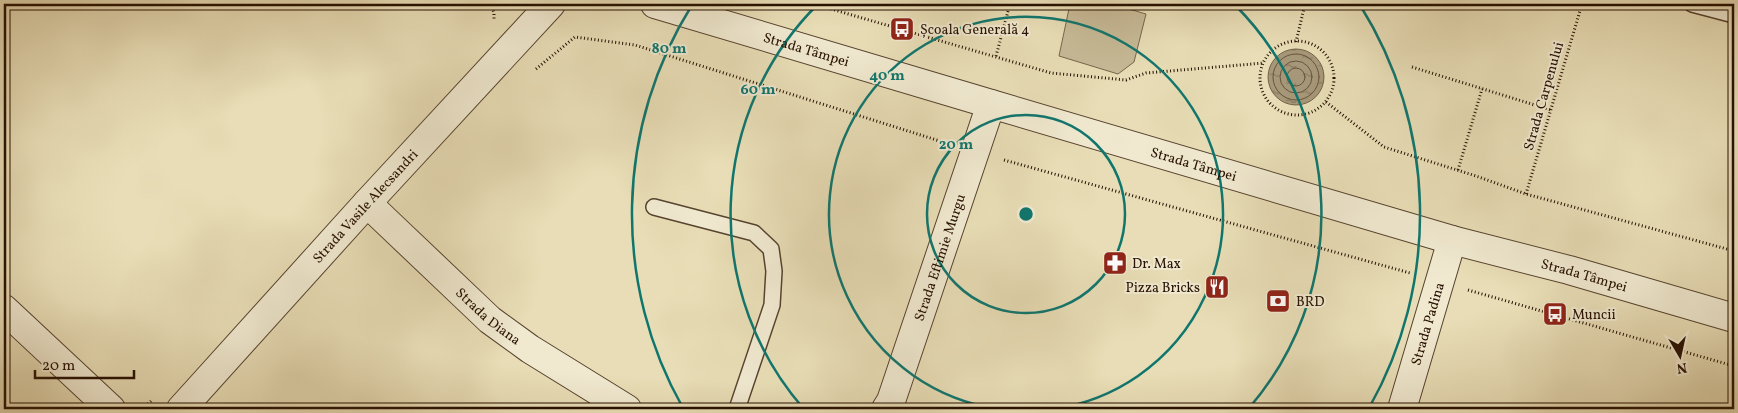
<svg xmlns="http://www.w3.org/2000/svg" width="1738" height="413" font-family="Vollkorn,serif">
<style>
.grass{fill:#c7ba97;stroke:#76654c}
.water{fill:url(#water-ripples);stroke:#736148}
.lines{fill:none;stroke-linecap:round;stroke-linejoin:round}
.shore{stroke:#66543c;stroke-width:1}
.service-casing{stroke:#56432e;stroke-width:18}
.minor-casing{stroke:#56432e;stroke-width:30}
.tertiary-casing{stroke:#56432e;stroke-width:30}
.path{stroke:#261001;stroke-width:3;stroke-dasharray:1 2.5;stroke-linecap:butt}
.service{stroke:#f0e9d0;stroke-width:15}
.minor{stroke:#f0e9d0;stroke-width:28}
.tertiary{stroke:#f0e9d0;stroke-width:28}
.ring{fill:none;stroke:#0f766e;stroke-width:2.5}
.labels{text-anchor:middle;stroke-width:4;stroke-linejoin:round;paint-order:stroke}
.poi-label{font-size:14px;fill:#261001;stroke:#f0e9d0;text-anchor:start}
.street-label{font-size:14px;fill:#261001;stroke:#f0e9d0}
.centre{fill:#0f766e;stroke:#f0e9d0;stroke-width:2.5}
.ring-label{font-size:15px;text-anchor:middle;font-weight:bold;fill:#0f766e;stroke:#f0e9d0;stroke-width:4;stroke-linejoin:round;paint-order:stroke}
</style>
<defs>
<pattern id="water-ripples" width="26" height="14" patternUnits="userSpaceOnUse" patternTransform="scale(1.25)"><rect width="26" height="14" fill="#a69778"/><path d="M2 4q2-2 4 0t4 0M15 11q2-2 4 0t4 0" fill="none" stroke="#877a60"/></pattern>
</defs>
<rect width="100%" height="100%" fill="#e8ddb6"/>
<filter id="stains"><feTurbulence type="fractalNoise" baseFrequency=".004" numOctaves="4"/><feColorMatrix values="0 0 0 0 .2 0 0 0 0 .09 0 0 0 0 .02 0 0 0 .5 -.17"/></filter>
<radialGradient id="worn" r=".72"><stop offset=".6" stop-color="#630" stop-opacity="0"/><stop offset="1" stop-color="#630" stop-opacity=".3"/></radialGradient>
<polygon class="grass" points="1070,4 1112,4 1146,14 1134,62 1118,74 1059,56"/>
<circle class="water" cx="1296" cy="77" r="28"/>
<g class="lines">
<g class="shore">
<circle cx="1296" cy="77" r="23"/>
<circle cx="1296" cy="77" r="16"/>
<circle cx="1296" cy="77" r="9"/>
</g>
<defs>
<g id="service">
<polyline points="1692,4 1734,15"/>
<polyline points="654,207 754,233 771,249 774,271 772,305 737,409"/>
</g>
<g id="minor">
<path id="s1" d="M367 203 490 320 530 349 627 409"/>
<polyline points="4,309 111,409"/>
<path id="s2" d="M181 409 367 203 551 4"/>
<path id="s3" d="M886 409 891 401 991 104"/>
<path id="s4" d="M1402 409 1452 240"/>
</g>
<g id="tertiary">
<path id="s5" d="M655 4 991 104 1452 240 1569 270 1734 318"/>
</g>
</defs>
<use href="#service" class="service-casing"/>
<use href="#minor" class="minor-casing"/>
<use href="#tertiary" class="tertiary-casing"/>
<g class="path">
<polyline points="491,4 494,13 494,19"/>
<polyline points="814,4 1051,73 1126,80 1146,73 1264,63"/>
<circle cx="1297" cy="78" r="37"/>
<polyline points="1296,42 1305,4"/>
<polyline points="996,56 1010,4"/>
<polyline points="1412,67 1551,110"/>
<polyline points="536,69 575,37 635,45 946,143"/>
<polyline points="1326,102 1384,147 1476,176 1526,194 1734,251"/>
<polyline points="1004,160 1410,273"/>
<polyline points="1458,170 1482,89"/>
<polyline points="1526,194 1582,4"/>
<polyline points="1468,290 1734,366"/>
<polyline points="143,409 151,401"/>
</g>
<use href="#service" class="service"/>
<use href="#minor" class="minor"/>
<use href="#tertiary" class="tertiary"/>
</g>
<g class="ring">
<circle cx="1026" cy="214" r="99"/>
<path d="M999 409A197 197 0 1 1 1053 409"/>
<path d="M803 408A296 296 0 0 1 817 5M1235 5A296 296 0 0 1 1249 408"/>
<path d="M683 408A394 394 0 0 1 692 5M1360 5A394 394 0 0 1 1369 408"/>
</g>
<defs>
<symbol id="bus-square" viewBox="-11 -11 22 22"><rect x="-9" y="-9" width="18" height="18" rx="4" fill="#8f2418" stroke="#f0e9d0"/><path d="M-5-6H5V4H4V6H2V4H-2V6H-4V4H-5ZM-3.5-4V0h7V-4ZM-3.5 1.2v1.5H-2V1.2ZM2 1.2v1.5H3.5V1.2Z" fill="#fff"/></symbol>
<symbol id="pharmacy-square" viewBox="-11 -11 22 22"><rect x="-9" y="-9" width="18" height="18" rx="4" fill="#8f2418" stroke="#f0e9d0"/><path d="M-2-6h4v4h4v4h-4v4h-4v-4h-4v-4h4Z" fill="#fff"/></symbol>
<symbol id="restaurant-square" viewBox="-11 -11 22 22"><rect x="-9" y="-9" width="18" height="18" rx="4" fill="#8f2418" stroke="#f0e9d0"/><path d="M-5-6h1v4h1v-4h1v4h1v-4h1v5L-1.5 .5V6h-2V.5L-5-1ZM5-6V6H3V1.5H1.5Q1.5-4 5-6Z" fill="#fff"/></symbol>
<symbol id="bank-square" viewBox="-11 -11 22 22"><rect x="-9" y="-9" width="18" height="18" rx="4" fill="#8f2418" stroke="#f0e9d0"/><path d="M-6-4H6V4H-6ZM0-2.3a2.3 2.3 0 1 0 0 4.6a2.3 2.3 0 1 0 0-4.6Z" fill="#fff"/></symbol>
</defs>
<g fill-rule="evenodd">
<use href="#bus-square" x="888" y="15" width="28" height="28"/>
<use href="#pharmacy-square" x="1101" y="249" width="28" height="28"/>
<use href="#restaurant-square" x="1203" y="273" width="28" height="28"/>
<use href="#bank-square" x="1264" y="287" width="28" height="28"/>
<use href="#bus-square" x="1541" y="300" width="28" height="28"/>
</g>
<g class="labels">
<g class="poi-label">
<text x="920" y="34">Școala Generală 4</text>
<text x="1132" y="268">Dr. Max</text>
<text x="1200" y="292" text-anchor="end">Pizza Bricks</text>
<text x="1296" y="306">BRD</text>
<text x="1572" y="319">Muncii</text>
</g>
<g class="street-label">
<text dy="5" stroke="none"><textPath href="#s5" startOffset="158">Strada Tâmpei</textPath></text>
<text transform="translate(1543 96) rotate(-74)" y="5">Strada Carpenului</text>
<text dy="5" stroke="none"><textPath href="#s5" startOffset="562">Strada Tâmpei</textPath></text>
<text dy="5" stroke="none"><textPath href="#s2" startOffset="274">Strada Vasile Alecsandri</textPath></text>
<text dy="5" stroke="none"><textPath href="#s3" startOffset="161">Strada Eftimie Murgu</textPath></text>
<text dy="5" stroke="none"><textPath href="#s5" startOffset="968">Strada Tâmpei</textPath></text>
<text dy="5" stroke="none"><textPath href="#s1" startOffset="166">Strada Diana</textPath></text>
<text dy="5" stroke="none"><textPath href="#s4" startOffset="89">Strada Padina</textPath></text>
</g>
</g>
<circle cx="1026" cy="214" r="8" class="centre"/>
<g class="ring-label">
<text x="669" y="53">80 m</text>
<text x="887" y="80">40 m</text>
<text x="758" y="94">60 m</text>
<text x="956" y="149">20 m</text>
</g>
<rect width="1738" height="413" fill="none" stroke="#e8ddb6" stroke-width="20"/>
<rect x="5" y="5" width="1728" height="403" fill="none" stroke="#261001" stroke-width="2.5"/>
<rect x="10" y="10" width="1718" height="393" fill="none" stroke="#261001"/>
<g transform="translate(1680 356) rotate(171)" stroke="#f0e9d0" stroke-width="4" paint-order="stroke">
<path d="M0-4L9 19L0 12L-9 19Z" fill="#261001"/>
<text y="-8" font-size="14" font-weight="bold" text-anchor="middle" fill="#261001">N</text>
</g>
<path d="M35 370v8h99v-8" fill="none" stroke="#261001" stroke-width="2.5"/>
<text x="42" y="370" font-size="15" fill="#261001" stroke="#f0e9d0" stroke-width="4" paint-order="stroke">20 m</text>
<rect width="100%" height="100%" filter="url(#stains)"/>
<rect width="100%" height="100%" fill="url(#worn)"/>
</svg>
